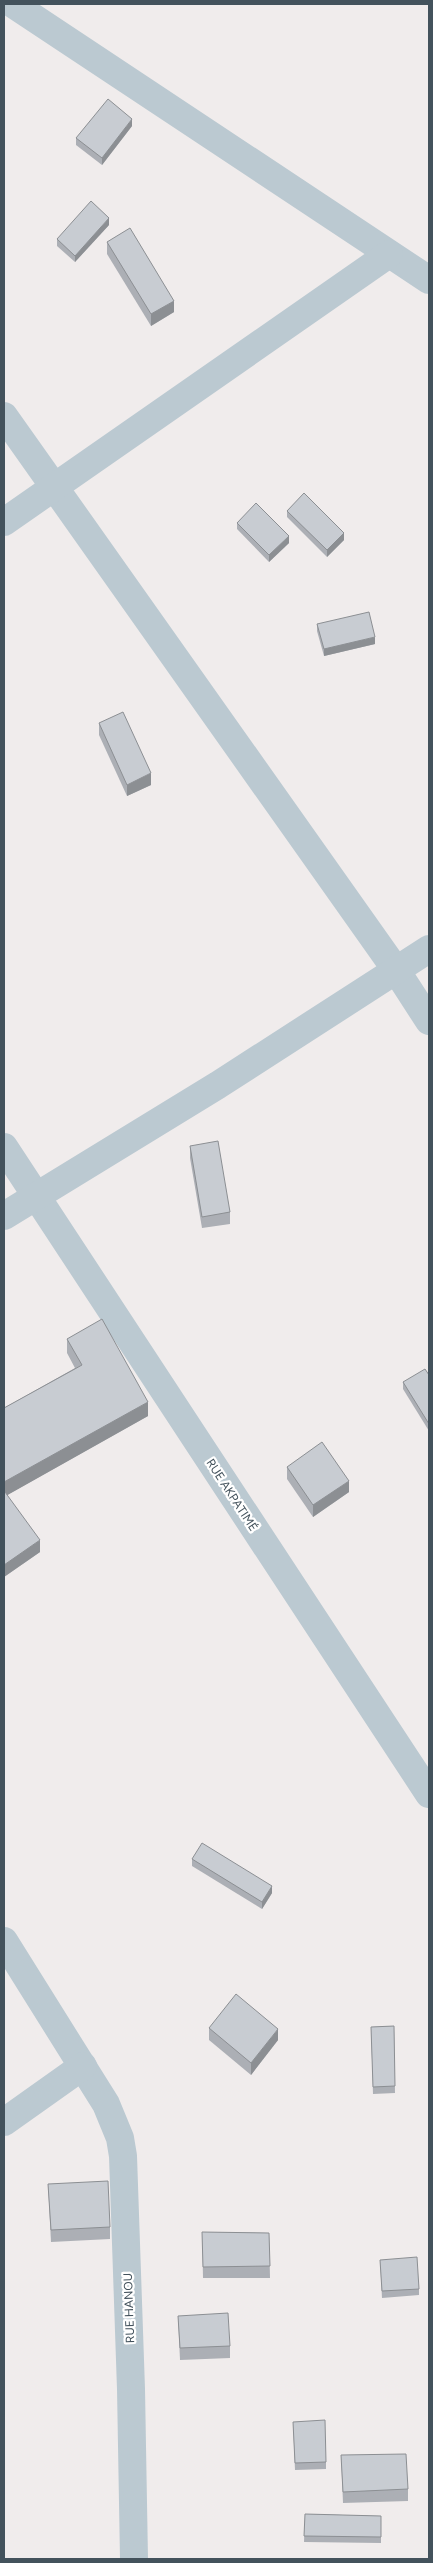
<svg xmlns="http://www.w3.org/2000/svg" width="433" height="2563" font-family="Figtree,sans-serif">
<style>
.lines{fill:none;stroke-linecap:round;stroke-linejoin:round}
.street{stroke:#bbc9d1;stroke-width:28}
.wall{fill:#acafb5}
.shaded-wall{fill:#8c8f93}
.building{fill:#c8ccd2;stroke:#8c8f93}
.labels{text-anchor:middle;stroke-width:4.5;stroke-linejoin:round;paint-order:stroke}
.street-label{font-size:12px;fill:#43525c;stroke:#fff}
</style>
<rect width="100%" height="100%" fill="#f0ecec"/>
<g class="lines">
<g class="street">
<polyline points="13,4 429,280"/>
<polyline points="4,416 396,970 429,1021"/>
<polyline points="4,522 389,254"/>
<polyline points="4,1147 429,1794"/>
<polyline points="4,1216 218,1085 429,949"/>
<polyline points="4,1941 106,2104 120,2138 123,2156 131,2389 134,2559"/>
<polyline points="4,2122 83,2066"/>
</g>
</g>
<g class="wall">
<polygon points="132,126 102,165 76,145 76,138"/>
<polygon points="109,225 75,262 57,246 57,239"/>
<polygon points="107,242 174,312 151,326 107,254"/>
<polygon points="287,511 344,540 327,557 287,517"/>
<polygon points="237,523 289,543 269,562 237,529"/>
<polygon points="317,624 375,644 324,656 317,631"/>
<polygon points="99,723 151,785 127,796 99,735"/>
<polygon points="190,1146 230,1212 230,1224 202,1228 190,1158"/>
<polygon points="67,1339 148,1416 7,1495 40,1552 4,1577 4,1408 75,1368 67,1353"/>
<polygon points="429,1375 429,1431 403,1389 403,1382"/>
<polygon points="287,1467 349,1492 313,1517 287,1479"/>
<polygon points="192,1859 272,1893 262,1909 192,1866"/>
<polygon points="394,2026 395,2093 373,2094 371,2027"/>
<polygon points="209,2028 278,2040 251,2075 209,2040"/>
<polygon points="48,2184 110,2227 110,2239 51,2242"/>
<polygon points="202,2232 269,2233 270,2278 203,2278"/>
<polygon points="380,2260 419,2289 419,2295 382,2298"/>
<polygon points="178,2316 230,2346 230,2358 180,2360"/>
<polygon points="293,2422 326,2462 326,2469 295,2470"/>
<polygon points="341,2455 408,2489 408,2501 343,2503"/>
<polygon points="305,2514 381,2516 381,2543 304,2542"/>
</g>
<g class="shaded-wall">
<polygon points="132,119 132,126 102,165 102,158"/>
<polygon points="109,218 109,225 75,262 75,256"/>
<polygon points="174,301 174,312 151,326 151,314"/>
<polygon points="344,533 344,540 327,557 327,550"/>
<polygon points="289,536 289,543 269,562 269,555"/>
<polygon points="375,637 375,644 324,656 324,649"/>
<polygon points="151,773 151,785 127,796 127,785"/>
<polygon points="148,1402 148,1416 4,1497 4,1482"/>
<polygon points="349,1481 349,1492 313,1517 313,1505"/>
<polygon points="40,1540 40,1552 4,1577 4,1565"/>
<polygon points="272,1886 272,1893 262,1909 262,1902"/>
<polygon points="278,2029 278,2040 251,2075 251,2063"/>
</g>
<g class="building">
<polygon points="108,99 132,119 102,158 76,138"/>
<polygon points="91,201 109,218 75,256 57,239"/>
<polygon points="130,228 174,301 151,314 107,242"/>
<polygon points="304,493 344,533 327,550 287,511"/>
<polygon points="256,503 289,536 269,555 237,523"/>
<polygon points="369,612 375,637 324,649 317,624"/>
<polygon points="123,712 151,773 127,785 99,723"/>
<polygon points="218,1141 230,1212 202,1217 190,1146"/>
<polygon points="102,1319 148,1402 4,1482 4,1408 82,1365 67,1339"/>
<polygon points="425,1369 429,1375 429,1424 403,1382"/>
<polygon points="322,1442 349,1481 313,1505 287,1467"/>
<polygon points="5,1492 40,1540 4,1565 4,1493"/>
<polygon points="202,1843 272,1886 262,1902 192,1859"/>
<polygon points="236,1994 278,2029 251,2063 209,2028"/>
<polygon points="394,2026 395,2086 373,2087 371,2027"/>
<polygon points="108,2181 110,2227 51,2230 48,2184"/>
<polygon points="202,2232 269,2233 270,2266 203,2267"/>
<polygon points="417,2257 419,2289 382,2291 380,2260"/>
<polygon points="228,2313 230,2346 180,2348 178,2316"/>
<polygon points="325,2420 326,2462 295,2463 293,2422"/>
<polygon points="406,2454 408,2489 343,2492 341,2455"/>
<polygon points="305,2514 381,2516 381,2537 304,2536"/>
</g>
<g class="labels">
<g class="street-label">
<text transform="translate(232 1495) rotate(57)" y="4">RUE AKPATIMÉ</text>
<text transform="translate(129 2308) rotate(-92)" y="4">RUE HANOU</text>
</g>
</g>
<rect width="433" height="2563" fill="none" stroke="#43525c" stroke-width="10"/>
</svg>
